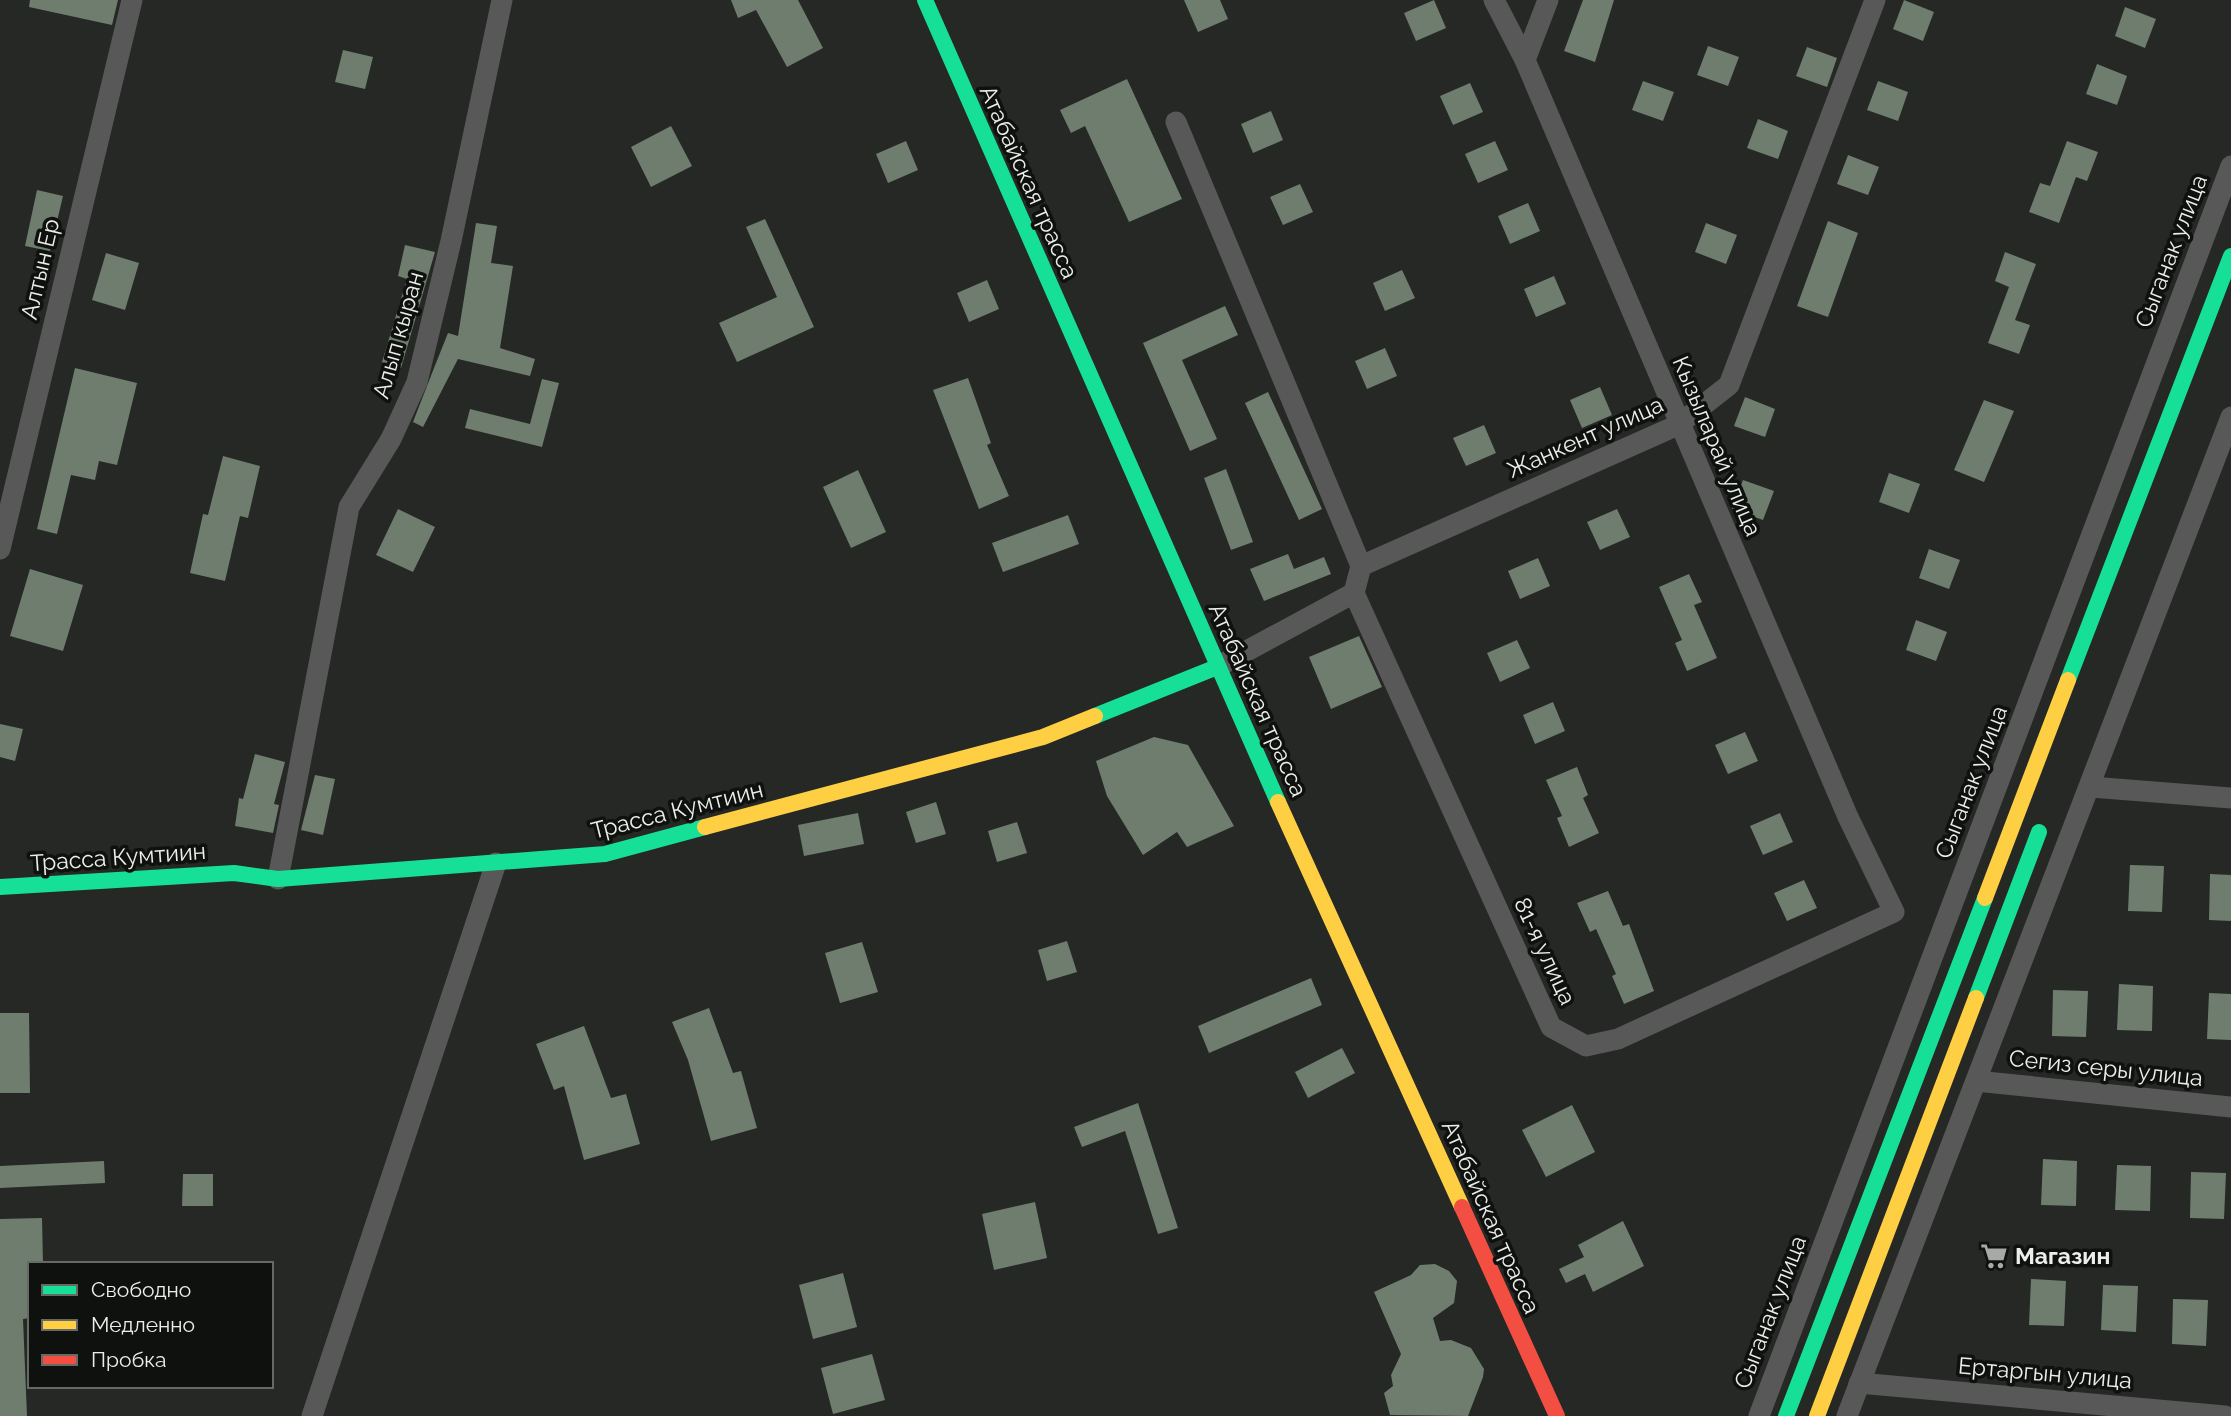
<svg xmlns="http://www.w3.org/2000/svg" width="2231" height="1416" font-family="Raleway,sans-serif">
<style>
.building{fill:#6f7d6e}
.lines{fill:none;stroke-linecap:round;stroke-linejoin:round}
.street{stroke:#575857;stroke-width:21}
.fast{stroke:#16e098;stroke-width:16}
.slow{stroke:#ffcf43;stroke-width:16}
.jam{stroke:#f24e42;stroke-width:16}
.labels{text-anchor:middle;stroke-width:7;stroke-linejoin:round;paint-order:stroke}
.street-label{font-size:23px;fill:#ebeeeb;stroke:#0f110f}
.poi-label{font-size:23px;font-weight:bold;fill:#ebeeeb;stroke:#0f110f;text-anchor:start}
</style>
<rect width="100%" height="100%" fill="#252825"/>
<g class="building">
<polygon points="30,0 118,0 112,25 29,7"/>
<polygon points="731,0 798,0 823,48 787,67 756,10 738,18"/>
<polygon points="1184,0 1220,0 1228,19 1198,32"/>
<polygon points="1434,0 1446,28 1416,41 1404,13"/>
<polygon points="1583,0 1614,0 1595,62 1564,51"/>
<polygon points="1904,0 1934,12 1923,41 1893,29"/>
<polygon points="2125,7 2156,19 2145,48 2115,36"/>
<polygon points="1708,46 1739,57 1728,86 1697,75"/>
<polygon points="1807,47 1837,58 1827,87 1796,76"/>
<polygon points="343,50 373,57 365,89 335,82"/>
<polygon points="2097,64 2127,76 2117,105 2086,94"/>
<polygon points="1127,79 1182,199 1129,222 1085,126 1071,133 1060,110"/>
<polygon points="1643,81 1674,92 1663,121 1632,110"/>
<polygon points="1878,81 1908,92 1898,121 1867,110"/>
<polygon points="1470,83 1483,112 1453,125 1440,96"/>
<polygon points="1271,111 1283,140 1253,153 1241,124"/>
<polygon points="1758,119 1788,131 1778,159 1747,148"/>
<polygon points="671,126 692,166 651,187 631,147"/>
<polygon points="906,141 918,170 888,183 876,154"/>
<polygon points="1495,141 1508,170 1478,183 1465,154"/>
<polygon points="2067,141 2098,152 2087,181 2076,177 2059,223 2029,212 2040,183 2050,186"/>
<polygon points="1848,155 1879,167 1868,195 1837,184"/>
<polygon points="1300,184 1313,212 1283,225 1270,197"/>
<polygon points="37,190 63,196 50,251 25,246"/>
<polygon points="1528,203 1540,231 1510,244 1498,216"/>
<polygon points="765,219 814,327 737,362 719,323 777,297 746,227"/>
<polygon points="1828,221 1858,233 1828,317 1797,306"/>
<polygon points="476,223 497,226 491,263 513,266 500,348 535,359 530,376 458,359 423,427 413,422 434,368 448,333 458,336"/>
<polygon points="1706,223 1737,235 1726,264 1695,252"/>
<polygon points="405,245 435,252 401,368 382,362 407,279 398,276"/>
<polygon points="2005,252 2036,264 2015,320 2030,325 2019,354 1988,343 2009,287 1995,281"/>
<polygon points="106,253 139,263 125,310 92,300"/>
<polygon points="1402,270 1415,298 1385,311 1373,283"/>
<polygon points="1554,276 1566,304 1536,317 1524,289"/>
<polygon points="987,280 999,309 969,322 957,293"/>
<polygon points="1225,306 1238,335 1182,360 1217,439 1190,451 1143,343"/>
<polygon points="1385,348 1397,376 1367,389 1355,361"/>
<polygon points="75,368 137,383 117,465 99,461 95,480 71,475 57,534 37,529"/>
<polygon points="968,378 991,443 987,445 1009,496 979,509 933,390"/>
<polygon points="542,379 559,383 542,447 465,428 470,409 530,424"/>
<polygon points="1600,387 1612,415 1582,428 1570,400"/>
<polygon points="1268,392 1322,509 1299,520 1245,403"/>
<polygon points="1745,397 1775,409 1765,437 1734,426"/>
<polygon points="1984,400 2014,411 1984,482 1954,470"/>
<polygon points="1484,425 1496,453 1466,466 1453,438"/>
<polygon points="223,456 260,466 248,518 240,516 225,581 190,573 203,514 208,515"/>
<polygon points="1226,469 1253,542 1231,550 1204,478"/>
<polygon points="858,470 886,532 851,548 823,487"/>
<polygon points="1889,473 1920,484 1909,513 1879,502"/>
<polygon points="1743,480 1774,491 1763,520 1732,509"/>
<polygon points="398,509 435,527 413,572 376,555"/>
<polygon points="1617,509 1630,537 1600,550 1587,522"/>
<polygon points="1068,515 1079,544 1003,572 992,543"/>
<polygon points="1929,549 1960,560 1949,589 1919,578"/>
<polygon points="1288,554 1294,569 1324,557 1331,574 1264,601 1250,569"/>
<polygon points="1538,558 1550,586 1520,599 1508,571"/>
<polygon points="30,569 83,585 63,651 10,636"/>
<polygon points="1689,574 1702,602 1694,605 1717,658 1687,671 1675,643 1682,640 1659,587"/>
<polygon points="1916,620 1947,632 1936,661 1906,650"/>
<polygon points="1359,636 1382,687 1331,709 1309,657"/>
<polygon points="1517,640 1530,668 1500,682 1487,653"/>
<polygon points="1553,702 1565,731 1535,744 1523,715"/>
<polygon points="0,724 23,729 15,761 0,757"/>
<polygon points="1745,732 1758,761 1728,774 1715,745"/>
<polygon points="1154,737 1188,745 1234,826 1187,847 1177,832 1143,855 1107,796 1096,761"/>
<polygon points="255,754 285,762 274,804 279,805 273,833 235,826 239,798 243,799"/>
<polygon points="1577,767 1588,795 1583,798 1599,833 1569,847 1557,818 1562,816 1546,780"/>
<polygon points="315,775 335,779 323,835 301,830"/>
<polygon points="936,802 946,834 916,843 906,812"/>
<polygon points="858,813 864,844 804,856 798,825"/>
<polygon points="1780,813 1793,842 1763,855 1750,826"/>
<polygon points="1017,822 1027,853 997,862 988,831"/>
<polygon points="2130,865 2164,866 2162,912 2128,911"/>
<polygon points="2210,874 2231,875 2231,921 2209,920"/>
<polygon points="1804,880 1817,908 1787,921 1774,893"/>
<polygon points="1608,891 1623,926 1629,924 1654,991 1624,1004 1612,976 1616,974 1596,929 1590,932 1577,903"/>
<polygon points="1067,941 1077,972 1047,981 1038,950"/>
<polygon points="862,942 878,992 840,1003 825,953"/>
<polygon points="1311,978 1322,1005 1209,1053 1198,1026"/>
<polygon points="2119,984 2153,986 2152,1031 2117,1030"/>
<polygon points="2053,990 2088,991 2086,1037 2052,1036"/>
<polygon points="2209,993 2231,994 2231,1040 2207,1039"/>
<polygon points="709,1008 733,1073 741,1071 757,1128 711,1141 688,1060 672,1022"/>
<polygon points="0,1013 29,1013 30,1093 0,1093"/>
<polygon points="584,1026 611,1098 626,1094 640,1144 584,1160 564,1086 554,1090 536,1044"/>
<polygon points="1342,1048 1355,1073 1308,1098 1295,1072"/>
<polygon points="1138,1103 1178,1228 1158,1234 1125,1131 1082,1147 1074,1127"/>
<polygon points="1572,1105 1595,1152 1546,1177 1522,1130"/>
<polygon points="2043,1159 2077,1161 2076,1206 2041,1205"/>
<polygon points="104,1161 105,1183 0,1188 0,1166"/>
<polygon points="2117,1165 2151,1166 2150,1211 2115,1210"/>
<polygon points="2191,1172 2226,1173 2224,1219 2190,1218"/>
<polygon points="183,1174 213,1174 213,1206 182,1206"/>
<polygon points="1035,1202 1047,1258 994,1270 982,1214"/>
<polygon points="42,1218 43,1264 30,1264 30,1318 23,1319 27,1416 0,1416 0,1219"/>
<polygon points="1623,1221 1644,1266 1593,1292 1585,1274 1566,1283 1559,1269 1584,1257 1578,1245"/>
<polygon points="1435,1264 1449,1271 1457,1281 1454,1303 1433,1318 1440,1341 1451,1340 1471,1348 1484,1369 1483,1377 1468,1416 1390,1415 1384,1393 1393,1386 1391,1375 1401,1354 1374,1292 1411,1275 1420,1265"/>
<polygon points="843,1273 857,1327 813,1339 799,1285"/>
<polygon points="2031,1279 2066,1281 2064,1326 2029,1325"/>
<polygon points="2103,1285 2138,1286 2136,1332 2101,1330"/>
<polygon points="2173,1299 2208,1300 2206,1346 2172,1344"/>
<polygon points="872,1354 885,1400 833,1414 821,1368"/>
</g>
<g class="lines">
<g class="street">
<polyline points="1525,60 1548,0"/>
<polyline points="1176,122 1361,566"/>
<polyline points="0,549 132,0"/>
<polyline points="1354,593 1551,1027 1586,1046 1618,1039 1894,912 1848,817 1525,60 1494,0"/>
<polyline points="1217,667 1354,593 1361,566 1678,425 1729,385 1875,0"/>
<polyline points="2091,787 2231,798"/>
<polyline points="278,879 349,507 391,439 417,382 451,241 502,0"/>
<polyline points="1976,1081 2231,1107"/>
<polyline points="1859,1383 2225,1416"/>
<polyline points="312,1416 496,863"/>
<polyline points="1759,1416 2231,166"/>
<polyline points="1847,1416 2231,417"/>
</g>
<g class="fast">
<polyline points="925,0 1278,802"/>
<polyline points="2068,680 2231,256"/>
<polyline points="1095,716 1217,667"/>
<polyline points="0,887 234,873 278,879 605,854 705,827"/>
<polyline points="1976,998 2039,832"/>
<polyline points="1786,1416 1985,898"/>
</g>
<g class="slow">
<polyline points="1278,802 1462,1207"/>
<polyline points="705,827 1043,737 1095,716"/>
<polyline points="1985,898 2068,680"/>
<polyline points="1817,1416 1976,998"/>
</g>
<polyline class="jam" points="1462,1207 1557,1416"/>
</g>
<defs>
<symbol id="supermarket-bare" viewBox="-9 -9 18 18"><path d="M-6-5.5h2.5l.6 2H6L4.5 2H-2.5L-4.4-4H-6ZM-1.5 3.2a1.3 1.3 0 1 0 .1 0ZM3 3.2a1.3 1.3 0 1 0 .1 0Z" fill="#a6a9a6" stroke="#0f110f" stroke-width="2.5" paint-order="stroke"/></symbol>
</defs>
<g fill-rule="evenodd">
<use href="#supermarket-bare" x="1975" y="1237" width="38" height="38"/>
</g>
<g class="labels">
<g class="street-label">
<text transform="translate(1029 182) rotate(66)" y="8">Атабайская трасса</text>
<text transform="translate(2171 251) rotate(-69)" y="8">Сыганак улица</text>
<text transform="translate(40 269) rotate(-77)" y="8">Алтын Ер</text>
<text transform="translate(398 335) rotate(-74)" y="8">Алып кыран</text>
<text transform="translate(1585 437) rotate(-24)" y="8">Жанкент улица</text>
<text transform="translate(1717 446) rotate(67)" y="8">Кызыларай улица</text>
<text transform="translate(1258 700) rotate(66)" y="8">Атабайская трасса</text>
<text transform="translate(1971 782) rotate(-69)" y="8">Сыганак улица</text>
<text transform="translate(677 810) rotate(-14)" y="8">Трасса Кумтиин</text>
<text transform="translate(118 857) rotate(-4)" y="8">Трасса Кумтиин</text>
<text transform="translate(1545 951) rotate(65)" y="8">81-я улица</text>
<text transform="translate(2106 1068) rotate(6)" y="8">Сегиз серы улица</text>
<text transform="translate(1491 1217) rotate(66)" y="8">Атабайская трасса</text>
<text transform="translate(1770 1312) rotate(-69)" y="8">Сыганак улица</text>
<text transform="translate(2045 1373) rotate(5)" y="8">Ертаргын улица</text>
</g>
<g class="poi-label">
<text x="2015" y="1264">Магазин</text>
</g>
</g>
<rect x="28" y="1262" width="245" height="126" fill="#0f110f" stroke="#676967" stroke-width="2"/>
<rect x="42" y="1285" width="35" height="10" fill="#16e098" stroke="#676967" stroke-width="2"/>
<text x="91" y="1297" font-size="21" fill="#ebeeeb">Свободно</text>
<rect x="42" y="1320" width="35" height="10" fill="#ffcf43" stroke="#676967" stroke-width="2"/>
<text x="91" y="1332" font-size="21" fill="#ebeeeb">Медленно</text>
<rect x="42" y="1355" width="35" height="10" fill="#f24e42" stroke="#676967" stroke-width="2"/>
<text x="91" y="1367" font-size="21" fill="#ebeeeb">Пробка</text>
</svg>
